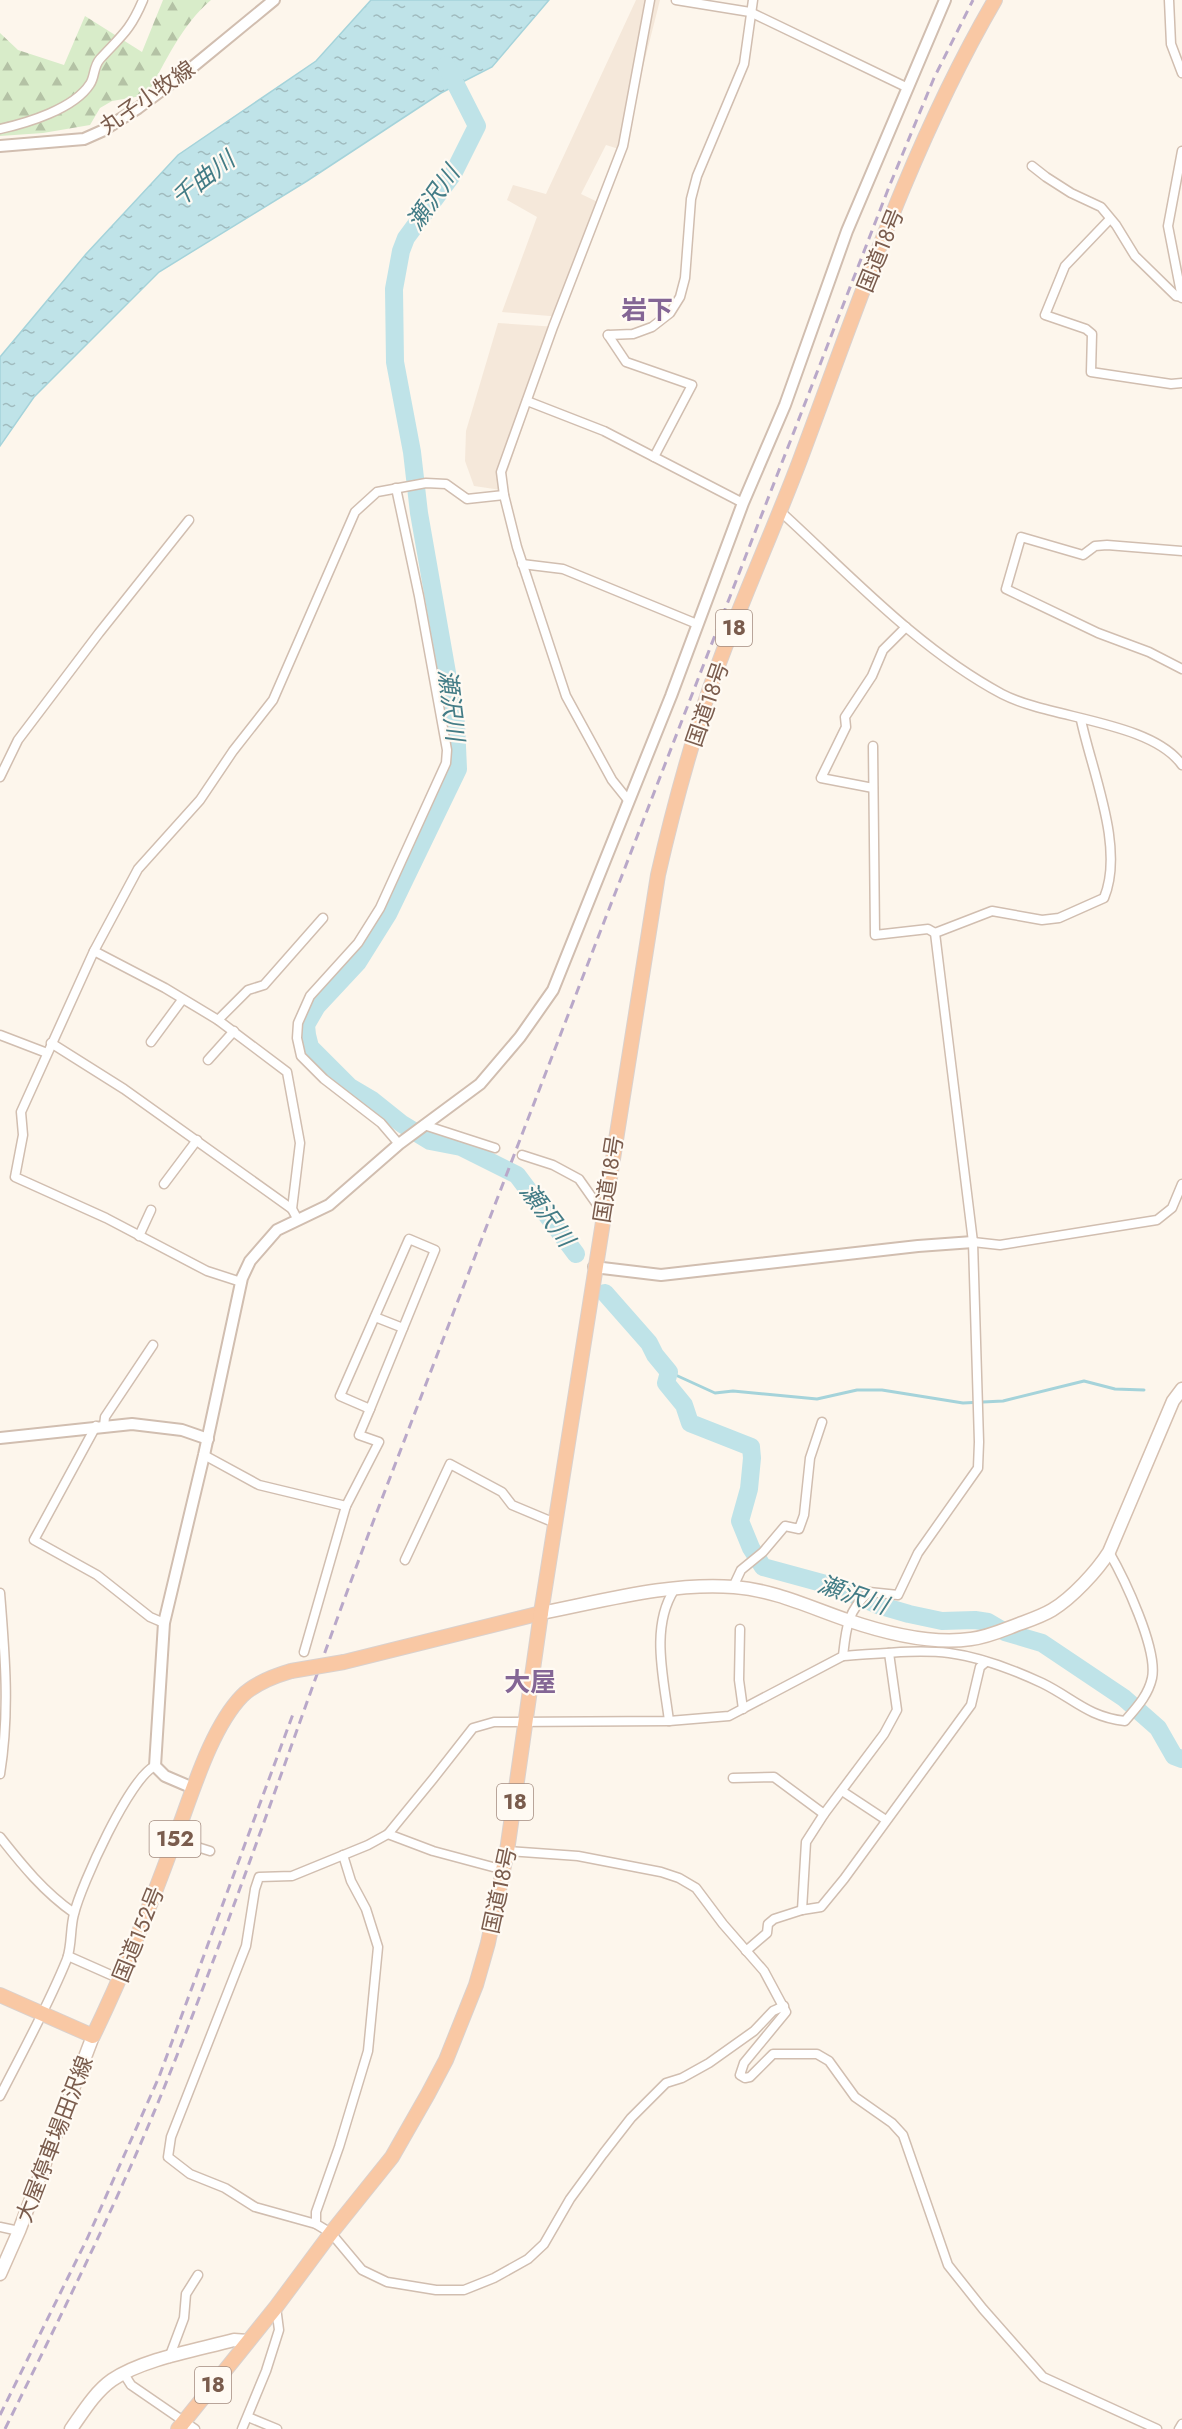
<svg xmlns="http://www.w3.org/2000/svg" width="1182" height="2429" font-family="Jost,'Noto Sans JP',sans-serif">
<style>
.residential{fill:#f5e8da}
.forest{fill:url(#forest-firs)}
.water{fill:url(#water-ripples);stroke:#a5d3da;stroke-width:1.5}
.lines{fill:none;stroke-linecap:round;stroke-linejoin:round}
.stream{stroke:#a5d3da;stroke-width:3}
.river{stroke:#bfe3e8;stroke-width:18}
.minor-casing{stroke:#d1beb0;stroke-width:11}
.tertiary-casing{stroke:#d1beb0;stroke-width:14}
.secondary-casing{stroke:#d6c0b0;stroke-width:15}
.trunk-casing{stroke:#dad1cd;stroke-width:16}
.minor{stroke:#fff;stroke-width:8}
.tertiary{stroke:#fff;stroke-width:10}
.secondary{stroke:#fff;stroke-width:12}
.trunk{stroke:#f9c8a4;stroke-width:14}
.rail{stroke:#b9a8c9;stroke-width:3;stroke-dasharray:9 6;stroke-linecap:butt}
.trunk-bridge-casing{stroke:#dad1cd;stroke-width:16;stroke-linecap:butt}
.trunk-bridge{stroke:#f9c8a4;stroke-width:14}
.labels{text-anchor:middle;stroke-width:4.5;stroke-linejoin:round;paint-order:stroke}
.shield{fill:#fffaf3;stroke:#a28b7f;stroke-width:1.5}
.shield-label{font-size:21px;font-weight:bold;fill:#7a5c4d}
.street-label{font-size:22px;fill:#7a5c4d;stroke:#fffaf3}
.water-label{font-size:24px;font-style:italic;fill:#437c86;stroke:#fffaf3}
.quarter-label{font-size:26px;font-weight:bold;fill:#846695;stroke:#fffaf3}
</style>
<defs>
<pattern id="forest-firs" width="22" height="20" patternUnits="userSpaceOnUse" patternTransform="scale(1.5)"><rect width="22" height="20" fill="#d8ecc9"/><path d="M5 1l3.5 6h-7zM16 11l3.5 6h-7z" fill="#b4c2a5"/></pattern>
<pattern id="water-ripples" width="26" height="14" patternUnits="userSpaceOnUse" patternTransform="scale(1.5)"><rect width="26" height="14" fill="#bfe3e8"/><path d="M2 4q2-2 4 0t4 0M15 11q2-2 4 0t4 0" fill="none" stroke="#a0bbbe"/></pattern>
</defs>
<rect width="100%" height="100%" fill="#fdf6ec"/>
<g class="residential">
<polygon points="636,0 660,0 622,150 606,145 581,194 602,204 562,317 502,312 537,217 507,200 513,185 546,194"/>
<polygon points="498,323 557,327 501,490 474,486 465,461 466,431"/>
</g>
<path class="forest" d="M163 0H211C182 24 165 63 147 95L112 101 100 108 90 125 43 133 0 136V33L18 50 64 65 85 16 142 52Z"/>
<polygon class="water" points="371,0 549,0 492,67 441,93 307,181 159,272 34,397 0,446 0,357 86,254 178,155 316,61"/>
<g class="lines">
<polyline class="stream" points="669,1372 715,1393 733,1391 817,1399 857,1390 882,1390 963,1403 1003,1401 1084,1381 1115,1389 1144,1390"/>
<g class="river">
<polyline points="446,65 477,126 453,174 406,238 401,251 394,289 395,362 412,452 419,513 456,724 458,769 388,914 358,962 317,1006 306,1025 307,1035 310,1047 350,1087 372,1100 402,1124 430,1141 461,1147 517,1175 576,1254"/>
<polyline points="605,1293 649,1343 655,1355 669,1372 666,1383 684,1405 690,1423 751,1447 752,1458 749,1489 740,1521 751,1548 763,1567 833,1586 878,1605 909,1614 942,1621 975,1620 988,1622 1005,1632 1042,1643 1124,1698 1158,1728 1174,1756 1182,1759"/>
</g>
<defs>
<g id="minor">
<polyline points="676,0 750,12 906,87"/>
<polyline points="1169,0 1171,44 1182,73"/>
<path d="M0 129C27 123 74 109 90 84 95 77 93 67 100 59 121 36 130 31 143 0"/>
<polyline points="1182,151 1168,226 1182,298"/>
<polyline points="1032,166 1046,177 1071,193 1101,207 1116,225 1135,256 1176,296 1182,297"/>
<polyline points="1110,219 1065,266 1045,315 1086,329 1092,334 1091,372 1171,384 1182,383"/>
<polyline points="608,335 633,334 652,327 670,313 680,297 685,278 691,199 697,176 744,64 753,0"/>
<polyline points="608,335 626,362 692,385 654,457"/>
<polyline points="527,401 604,431 743,503"/>
<polyline points="396,488 419,596 447,750 446,763 380,908 358,943 310,996 298,1023 297,1038 301,1056 324,1079 381,1123 399,1144"/>
<path d="M781 512C850 575 918 649 1002 694 1050 719 1151 721 1182 765"/>
<polyline points="1182,551 1107,545 1095,546 1083,555 1021,537 1006,589 1098,633 1149,652 1182,669"/>
<polyline points="522,564 563,569 697,624"/>
<polyline points="873,746 875,935 928,929 935,933"/>
<polyline points="0,777 18,740 99,633 189,520"/>
<polyline points="873,788 821,778 846,727 845,717 872,676 883,650 906,627"/>
<polyline points="628,800 612,780 566,696 517,547 504,495 501,472 553,327 623,146 650,0"/>
<polyline points="94,951 165,988 218,1020 287,1072 300,1143 292,1209 298,1220"/>
<polyline points="218,1020 248,990 264,985 323,918"/>
<polyline points="0,1035 47,1053"/>
<polyline points="151,1042 182,1000"/>
<polyline points="51,1043 124,1089 292,1209"/>
<polyline points="208,1060 234,1031"/>
<polyline points="424,1125 495,1148"/>
<polyline points="522,1155 553,1165 579,1179 603,1213"/>
<polyline points="164,1184 197,1140"/>
<polyline points="139,1236 151,1210"/>
<polygon points="409,1239 435,1250 370,1409 340,1396"/>
<polyline points="973,1242 1000,1245 1157,1220 1172,1208 1182,1184"/>
<polyline points="241,1282 207,1271 106,1218 15,1177 23,1135 21,1112 94,951 138,869 200,800 233,751 273,700 355,512 377,492 426,483 446,484 467,499 504,495"/>
<polyline points="375,1317 403,1328"/>
<polyline points="96,1426 34,1540 97,1575 150,1617 164,1623"/>
<polyline points="104,1426 105,1417 153,1345"/>
<polyline points="204,1455 259,1485 346,1506"/>
<polyline points="405,1560 450,1464 502,1492 512,1505 555,1523"/>
<polyline points="733,1587 741,1570 763,1552 785,1526 799,1529 804,1515 810,1458 822,1422"/>
<path d="M0 1593C5 1654 10 1713 0 1774"/>
<polyline points="740,1629 739,1680 743,1709"/>
<polyline points="304,1652 346,1506 379,1442 359,1435 370,1409"/>
<polyline points="889,1653 897,1710 884,1734 824,1814 806,1842 802,1910 821,1907 844,1879 971,1705 980,1667 986,1662"/>
<path d="M843 1656C876 1654 916 1649 949 1653 980 1657 1014 1670 1042 1683 1073 1698 1088 1717 1125 1721 1136 1708 1148 1696 1152 1678 1158 1649 1124 1578 1109 1552"/>
<path d="M669 1721C664 1679 650 1628 674 1590"/>
<polyline points="733,1778 774,1777 824,1814"/>
<polyline points="842,1791 886,1820"/>
<path d="M388 1834 433 1779 473 1728 494 1722 669 1721 729 1716 843 1656C846 1629 847 1611 869 1592L898 1595 918 1553 978 1468 979 1442 973 1242 935 933 992 911 1042 920 1059 918 1104 898C1125 848 1092 772 1081 720"/>
<path d="M0 1837C22 1865 44 1892 74 1913"/>
<polyline points="175,1840 210,1851"/>
<polyline points="507,1851 578,1856 661,1872 679,1878 696,1888 723,1924 764,1971 786,2012 744,2063 740,2075 745,2078 750,2077 773,2054 817,2054 829,2061 855,2097 892,2123 903,2135 948,2265 983,2309 1043,2377 1157,2429"/>
<polyline points="343,1855 351,1881 366,1909 378,1947 368,2051 339,2147 316,2212 316,2224 331,2233 362,2270 387,2282 436,2290 464,2290 494,2278 528,2259 544,2244 570,2199 603,2154 631,2118 666,2083 682,2078 709,2063 754,2031 773,2011 784,2006"/>
<polyline points="746,1951 767,1933 768,1924 774,1919 802,1910"/>
<polyline points="68,1956 120,1979"/>
<path d="M0 2096C23 2051 48 2006 67 1959 72 1945 70 1928 74 1914 81 1885 130 1777 155 1766"/>
<polyline points="316,2224 255,2207 225,2188 190,2174 168,2157 171,2137 246,1946 255,1889 259,1877 292,1876 368,1845 388,1834 433,1851 504,1870"/>
<polyline points="0,2227 19,2231"/>
<polyline points="169,2358 184,2318 186,2294 198,2275"/>
<polyline points="124,2374 131,2385 195,2429"/>
<polyline points="248,2417 277,2429"/>
<polyline points="242,2429 266,2371 279,2330 276,2307"/>
<polyline points="1179,2429 1182,2424"/>
</g>
<g id="tertiary">
<polyline points="0,146 84,139 102,131 138,108 190,69 274,0"/>
<polyline points="594,1267 661,1275 918,1246 973,1242"/>
<polyline points="0,1438 132,1424 182,1430 208,1439"/>
<polyline points="193,1788 165,1776 155,1766 164,1623 204,1455 242,1278 250,1261 277,1230 329,1205 399,1144 480,1084 520,1037 553,990 671,696 743,503 785,405 847,231 945,0"/>
</g>
<g id="secondary">
<path d="M541 1613C603 1601 670 1582 734 1587 774 1590 809 1607 847 1620 885 1633 931 1645 971 1639 988 1637 1003 1630 1019 1624 1030 1620 1042 1616 1052 1610 1072 1598 1097 1571 1109 1552L1173 1401 1182 1389"/>
<polyline points="0,2274 19,2231 93,2036"/>
<path d="M71 2429C83 2412 95 2392 112 2380 143 2359 197 2350 234 2340L248 2341"/>
</g>
<g id="trunk">
<polyline points="344,1662 541,1613"/>
<path d="M0 1995 93 2036C124 1972 150 1907 174 1841 191 1797 210 1729 242 1696 255 1683 274 1676 291 1671"/>
<path d="M178 2429 276 2307 331 2233 392 2157 428 2094 446 2060 476 1985 488 1943 507 1851 541 1613 658 875C671 818 686 762 704 706 731 623 769 542 800 460 858 305 911 144 995 0"/>
</g>
</defs>
<use href="#minor" class="minor-casing"/>
<use href="#tertiary" class="tertiary-casing"/>
<use href="#secondary" class="secondary-casing"/>
<use href="#trunk" class="trunk-casing"/>
<use href="#minor" class="minor"/>
<use href="#tertiary" class="tertiary"/>
<use href="#secondary" class="secondary"/>
<use href="#trunk" class="trunk"/>
<g class="rail">
<polyline points="0,2415 87,2239 159,2077 293,1714"/>
<path d="M5 2429C62 2313 120 2198 168 2078 243 1890 306 1698 378 1509 547 1068 718 627 889 187L934 78 973 0"/>
</g>
<defs>
<polyline id="trunk-bridge" points="291,1671 344,1662"/>
</defs>
<use href="#trunk-bridge" class="trunk-bridge-casing"/>
<use href="#trunk-bridge" class="trunk-bridge"/>
</g>
<g class="labels">
<g class="shield">
<rect x="716" y="610" width="36" height="36" rx="4.5"/>
<rect x="497" y="1784" width="36" height="36" rx="4.5"/>
<rect x="149.5" y="1821" width="51" height="36" rx="4.5"/>
<rect x="195" y="2367" width="36" height="36" rx="4.5"/>
</g>
<g class="shield-label">
<text x="734" y="635">18</text>
<text x="515" y="1809">18</text>
<text x="175" y="1846">152</text>
<text x="213" y="2392">18</text>
</g>
<g class="street-label">
<text transform="translate(147 97) rotate(-35)" y="8">丸子小牧線</text>
<text transform="translate(880 250) rotate(-68)" y="8">国道18号</text>
<text transform="translate(707 704) rotate(-71)" y="8">国道18号</text>
<text transform="translate(608 1179) rotate(-81)" y="8">国道18号</text>
<text transform="translate(499 1890) rotate(-78)" y="8">国道18号</text>
<text transform="translate(138 1934) rotate(-68)" y="8">国道152号</text>
<text transform="translate(54 2139) rotate(-69)" y="8">大屋停車場田沢線</text>
</g>
<g class="water-label">
<text transform="translate(203 179) rotate(-38)" y="8">千曲川</text>
<text transform="translate(433 198) rotate(-55)" y="8">瀬沢川</text>
<text transform="translate(451 705) rotate(83)" y="8">瀬沢川</text>
<text transform="translate(547 1215) rotate(53)" y="8">瀬沢川</text>
<text transform="translate(853 1595) rotate(19)" y="8">瀬沢川</text>
</g>
<g class="quarter-label">
<text x="647" y="319">岩下</text>
<text x="530" y="1691">大屋</text>
</g>
</g>
</svg>
